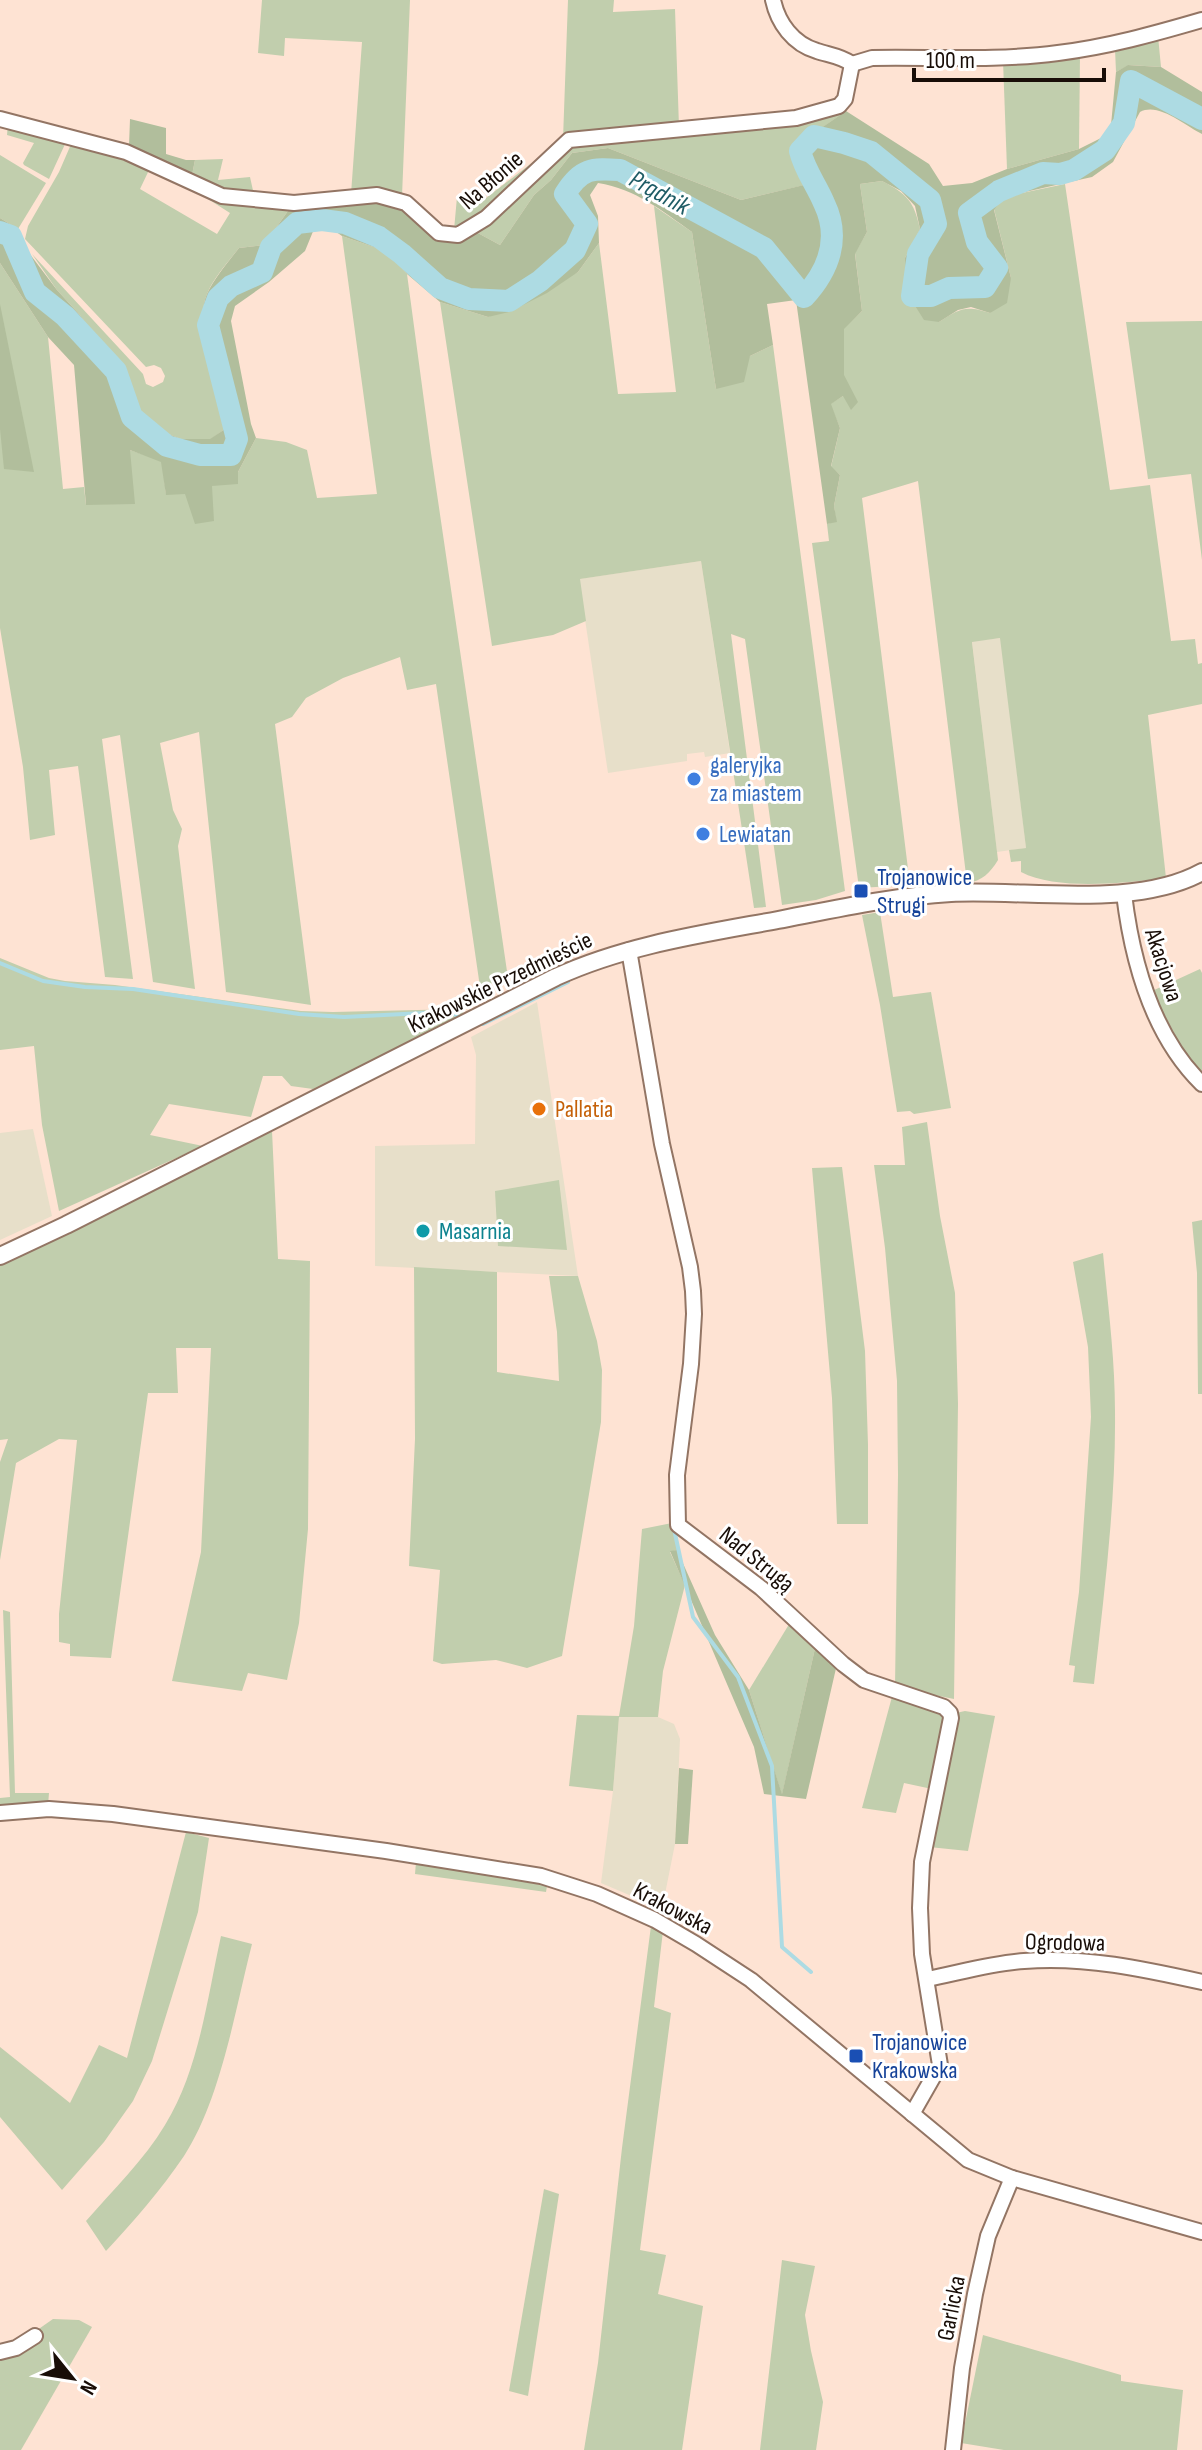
<svg xmlns="http://www.w3.org/2000/svg" width="1202" height="2450" font-family="'Sofia Sans Condensed',sans-serif">
<style>
.industrial{fill:#e7dfc9}
.green{fill:#c1cead}
.forest{fill:#b1be9c}
.lines{fill:none;stroke-linecap:round;stroke-linejoin:round}
.stream{stroke:#addbe3;stroke-width:4}
.river{stroke:#addbe3;stroke-width:22}
.minor-casing{stroke:#937564;stroke-width:18}
.major-casing{stroke:#937564;stroke-width:20}
.minor{stroke:#fff;stroke-width:14}
.major{stroke:#fff;stroke-width:16}
.shop-dot{fill:#3f7fe0;stroke:#fff;stroke-width:3}
.transit-dot{fill:#1a4fb4;stroke:#fff;stroke-width:3}
.food-dot{fill:#e8710a;stroke:#fff;stroke-width:3}
.culture-dot{fill:#0f9aa8;stroke:#fff;stroke-width:3}
.labels{text-anchor:middle;stroke-width:6;stroke-linejoin:round;paint-order:stroke}
.street-label{font-size:24px;fill:#180d07;stroke:#fff}
.shop-label{font-size:24px;fill:#366cbe;stroke:#fff;text-anchor:start}
.transit-label{font-size:24px;fill:#164399;stroke:#fff;text-anchor:start}
.food-label{font-size:24px;fill:#c56008;stroke:#fff;text-anchor:start}
.culture-label{font-size:24px;fill:#0d838f;stroke:#fff;text-anchor:start}
.water-label{font-size:26px;font-style:italic;fill:#1f5c66;stroke:#fff}
</style>
<rect width="100%" height="100%" fill="#fee3d3"/>
<g class="industrial">
<polygon points="701,561 730,753 705,757 704,752 687,754 687,761 608,773 579,579"/>
<polygon points="1001,638 1026,848 997,852 972,641"/>
<polygon points="537,1002 578,1276 375,1266 375,1146 475,1144 476,1055 471,1037"/>
<polygon points="33,1129 52,1216 0,1240 0,1133"/>
<polygon points="619,1717 658,1717 674,1724 680,1739 675,1844 662,1909 601,1883 613,1791"/>
</g>
<g class="green">
<polygon points="262,0 410,0 402,196 351,194 362,42 285,38 284,56 258,53"/>
<polygon points="568,0 614,0 613,12 675,9 679,127 579,135 484,215 454,230 457,197 486,198 563,139"/>
<polygon points="1158,36 1161,67 1129,65 1116,72 1115,49"/>
<polygon points="1080,55 1079,149 1007,169 1003,61"/>
<polygon points="846,111 796,146 805,185 741,200 608,148 572,153 551,180 534,195 500,245 476,232 569,145 799,123"/>
<polygon points="8,124 66,142 49,179 24,165 23,163 34,143 7,135"/>
<path d="M72 142 126 157 150 168 140 189 217 234 230 213 197 192 290 208 264 245 239 248C228 262 214 277 207 294 194 322 218 371 224 398 226 408 225 419 225 429L211 439H181L156 429 139 411 131 382 79 314 57 290 32 254 143 374 146 384 153 387 163 382 165 376 161 368 154 365 146 367 25 239 28 226 59 172Z"/>
<polygon points="0,155 46,183 18,229 0,218"/>
<polygon points="223,159 218,180 250,177 254,195 223,190 192,175 195,160"/>
<path d="M882 181C907 194 914 201 920 229L905 258 939 322C960 308 966 305 990 313L1011 278 994 209 1003 197 1065 184 1110 490 1150 485 1171 641 1195 639 1198 664 1202 663V704L1148 715 1166 878C1125 883 1058 891 1021 872V861L1011 862 1009 850 1026 848 1000 638 972 642 998 860C990 873 982 881 967 883L918 481 862 498 910 885 859 888 812 543 829 541 827 524 836 521 834 506 840 475 831 467 840 428 830 404 843 396 844 328 862 311 855 253 867 232 860 184Z"/>
<polygon points="654,206 692,232 716,389 750,356 773,345 845,891 816,900 782,905 745,639 731,634 766,907 754,908 701,561 580,579 586,621 553,635 492,646 440,302 488,317 578,272 599,243 618,394 676,392"/>
<polygon points="342,236 388,252 407,274 431,453 508,978 480,987 436,684 407,690 400,657 343,678 306,698 292,717 275,724 311,1005 226,992 199,732 160,743 173,810 182,829 178,846 195,989 153,982 120,735 102,739 133,979 105,977 78,766 49,770 55,835 30,840 23,767 0,628 0,263 48,337 63,489 84,487 86,505 130,450 162,461 166,494 212,486 238,472 256,438 286,442 307,450 317,498 377,494"/>
<polygon points="1202,321 1202,560 1191,474 1148,479 1126,322"/>
<polygon points="880,912 893,997 931,992 951,1108 914,1114 910,1111 897,1112 880,1005 862,915"/>
<polygon points="0,958 49,978 65,981 115,985 301,1011 333,1012 460,1009 464,1012 452,1021 313,1089 291,1086 282,1076 263,1076 251,1117 169,1104 150,1135 203,1146 59,1211 42,1125 34,1046 0,1050"/>
<polygon points="1200,969 1202,973 1202,1073 1186,1056 1152,991"/>
<polygon points="927,1122 940,1216 955,1293 958,1404 954,1699 895,1687 898,1475 897,1381 885,1248 874,1165 905,1165 902,1127"/>
<polygon points="272,1131 278,1259 310,1261 308,1529 299,1623 287,1680 248,1673 242,1691 172,1681 201,1552 211,1348 176,1348 178,1393 148,1393 111,1658 70,1656 70,1644 59,1642 59,1614 77,1440 59,1439 16,1463 0,1560 0,1462 8,1439 0,1440 0,1262"/>
<polygon points="842,1167 865,1351 868,1445 868,1524 837,1524 832,1398 812,1168"/>
<polygon points="559,1180 567,1250 498,1246 495,1191"/>
<polygon points="1202,1220 1202,1394 1198,1394 1197,1273 1192,1222"/>
<path d="M1103 1253C1108 1306 1115 1358 1115 1411 1116 1502 1104 1594 1094 1684L1073 1682 1075 1666 1069 1665 1079 1592 1091 1417 1088 1347 1073 1262Z"/>
<polygon points="414,1267 497,1272 497,1372 559,1381 557,1332 549,1276 578,1276 597,1341 602,1370 601,1422 562,1656 527,1668 496,1660 442,1664 433,1661 440,1570 409,1566 415,1439"/>
<polygon points="672,1523 677,1529 677,1550 670,1552 685,1585 663,1671 658,1717 619,1717 613,1791 569,1786 577,1715 619,1716 634,1626 642,1529"/>
<polygon points="3,1610 10,1612 15,1793 49,1793 48,1805 0,1808 0,1798 10,1797"/>
<polygon points="791,1621 816,1644 782,1795 749,1690"/>
<polygon points="893,1693 941,1710 946,1719 932,1789 904,1783 896,1813 862,1808"/>
<polygon points="965,1711 995,1716 968,1851 929,1847 956,1713"/>
<polygon points="186,1832 209,1838 198,1912 152,2061 133,2101 104,2142 62,2190 0,2117 0,2047 70,2103 99,2045 127,2058"/>
<polygon points="416,1862 547,1886 546,1892 415,1874"/>
<polygon points="651,1926 663,1931 654,2007 671,2013 640,2250 666,2255 658,2294 703,2306 682,2450 584,2450 598,2363 622,2148"/>
<path d="M221 1936 252 1944C235 2010 221 2099 184 2156 161 2190 134 2221 106 2251L86 2221C113 2190 144 2160 165 2125 199 2070 207 1999 221 1936Z"/>
<polygon points="544,2189 559,2194 528,2396 509,2391"/>
<polygon points="782,2260 815,2266 805,2315 811,2351 823,2402 816,2450 760,2450"/>
<polygon points="53,2319 79,2320 92,2327 21,2450 0,2450 0,2356"/>
<polygon points="983,2335 1121,2375 1121,2381 1183,2390 1177,2450 1004,2450 961,2443"/>
</g>
<g class="forest">
<path d="M1128 65 1161 67 1202 92V134C1185 126 1159 102 1140 112L1113 162 1092 177 1003 197 994 210 1011 278 1007 303 990 313 971 307 958 310 939 322 924 320 907 293 905 258 920 229 915 206 901 191 882 181 860 184 867 232 855 254 862 311 844 329V375L858 402 851 410 843 396 831 404 840 428 831 466 840 475 834 506 837 522 827 524 796 300 767 304 773 345 750 356 744 382 716 389 692 232C662 211 636 189 598 183L590 195 598 216 599 243 578 272 547 293 509 312 488 317 440 302 407 274 388 252 342 236 332 229H314L305 251 269 282 235 306 231 321 251 424 256 438 238 472V484L212 486 214 521 195 524 185 494 166 495 161 462 130 450 135 504 86 505 74 365 48 337 0 263V218L18 229 20 241 57 290 79 314 131 382 139 411 156 429 181 439H210L225 429C225 419 226 407 224 398 218 370 194 322 207 294 215 277 228 262 239 248L264 245 290 208 380 202 400 207 432 237 455 242 476 232 500 245 534 195 551 180 572 153 608 148 741 200 804 185 795 146 846 111 929 164 943 186 972 183 1007 169 1079 149 1103 137 1111 125 1116 72Z"/>
<polygon points="130,119 166,128 166,154 186,160 195,160 192,175 129,146"/>
<polygon points="0,304 34,472 4,469 0,429"/>
<polygon points="677,1550 715,1635 749,1690 782,1794 816,1644 837,1664 806,1799 764,1794 754,1747 670,1551"/>
<polygon points="679,1768 693,1770 688,1844 675,1844"/>
</g>
<g class="lines">
<g class="stream">
<polyline points="0,963 43,981 85,987 133,989 299,1014 344,1017 444,1012 453,1013 457,1016"/>
<polyline points="483,1024 568,982"/>
<polyline points="674,1529 693,1617 738,1677 772,1766 782,1947 811,1972"/>
</g>
<path class="river" d="M0 232 11 236 35 292 65 316 116 371 132 417 167 446 200 455H231L237 439 208 325 218 298 231 286 262 272 271 247 297 223 322 220 345 223 379 237 402 254 440 288 469 299 509 301 540 281 575 250 587 224 565 194C581 168 592 168 620 170L764 248 804 297C829 270 841 238 824 203 816 184 805 171 800 151L814 136 844 143 871 152 930 200 936 224 918 254 912 296H931L949 288 985 287 997 268 977 242 969 213 999 191 1043 173 1060 174 1074 170 1105 150 1124 123 1131 81 1202 119"/>
<defs>
<g id="minor">
<path d="M773 0C778 23 793 44 817 51 829 55 841 56 852 64"/>
<path d="M852 64 872 58C934 57 997 61 1058 53 1107 47 1154 34 1202 20"/>
<polyline points="0,119 126,152 222,196 294,203 377,195 406,203 439,233 458,235 486,218 569,140 796,118 839,106 845,99 852,64"/>
<path d="M1124 894C1132 960 1152 1035 1202 1084"/>
<polyline points="629,950 662,1144 690,1267 693,1291 694,1314 691,1364 677,1475 678,1525 761,1588 843,1664 864,1680 944,1707 950,1713 951,1718 922,1862 920,1908 922,1954 940,2065 912,2114"/>
<polyline points="0,1813 49,1809 113,1814 386,1851 541,1876 597,1894 655,1920 696,1944 751,1980 968,2160 1012,2178 1202,2232"/>
<path d="M927 1979C958 1973 992 1963 1024 1961 1084 1956 1144 1969 1202 1982"/>
<polyline points="0,2352 16,2348 35,2336"/>
<polyline points="953,2450 962,2368 975,2294 988,2236 1012,2178"/>
</g>
<path id="major" d="M0 1256 66 1225 556 977C626 945 702 934 778 920 835 909 893 896 951 893 1027 889 1135 909 1202 872"/>
</defs>
<use href="#minor" class="minor-casing"/>
<use href="#major" class="major-casing"/>
<use href="#minor" class="minor"/>
<use href="#major" class="major"/>
</g>
<g class="shop-dot">
<circle cx="694" cy="779" r="8"/>
<circle cx="703" cy="834" r="8"/>
</g>
<g class="transit-dot">
<rect x="853" y="883" width="16" height="16" rx="4"/>
<rect x="848" y="2048" width="16" height="16" rx="4"/>
</g>
<circle class="food-dot" cx="539" cy="1109" r="8"/>
<circle class="culture-dot" cx="423" cy="1231" r="8"/>
<g class="labels">
<g class="street-label">
<text transform="translate(491 180) rotate(-41)" y="8">Na Błonie</text>
<text transform="translate(1164 965) rotate(72)" y="8">Akacjowa</text>
<text transform="translate(500 982) rotate(-26)" y="8">Krakowskie Przedmieście</text>
<text transform="translate(757 1559) rotate(39)" y="8">Nad Strugą</text>
<text transform="translate(673 1908) rotate(28)" y="8">Krakowska</text>
<text transform="translate(1065 1942) rotate(1)" y="8">Ogrodowa</text>
<text transform="translate(951 2308) rotate(-79)" y="8">Garlicka</text>
</g>
<g class="shop-label">
<text x="710" y="773">galeryjka<tspan x="710" dy="28">za miastem</tspan></text>
<text x="719" y="842">Lewiatan</text>
</g>
<g class="transit-label">
<text x="877" y="885">Trojanowice<tspan x="877" dy="28">Strugi</tspan></text>
<text x="872" y="2050">Trojanowice<tspan x="872" dy="28">Krakowska</tspan></text>
</g>
<g class="food-label">
<text x="555" y="1117">Pallatia</text>
</g>
<g class="culture-label">
<text x="439" y="1239">Masarnia</text>
</g>
<g class="water-label">
<text transform="translate(660 192) rotate(29)" y="9">Prądnik</text>
</g>
</g>
<g transform="translate(72 2378) rotate(120)" stroke="#ffffff" stroke-width="6" paint-order="stroke">
<path d="M0-6L14 30L0 20L-14 30Z" fill="#180d07"/>
<text y="-12" font-size="22" font-weight="bold" text-anchor="middle" fill="#180d07">N</text>
</g>
<path d="M914 68v12h190v-12" fill="none" stroke="#180d07" stroke-width="4"/>
<text x="926" y="68" font-size="24" fill="#180d07" stroke="#ffffff" stroke-width="6" paint-order="stroke">100 m</text>
</svg>
